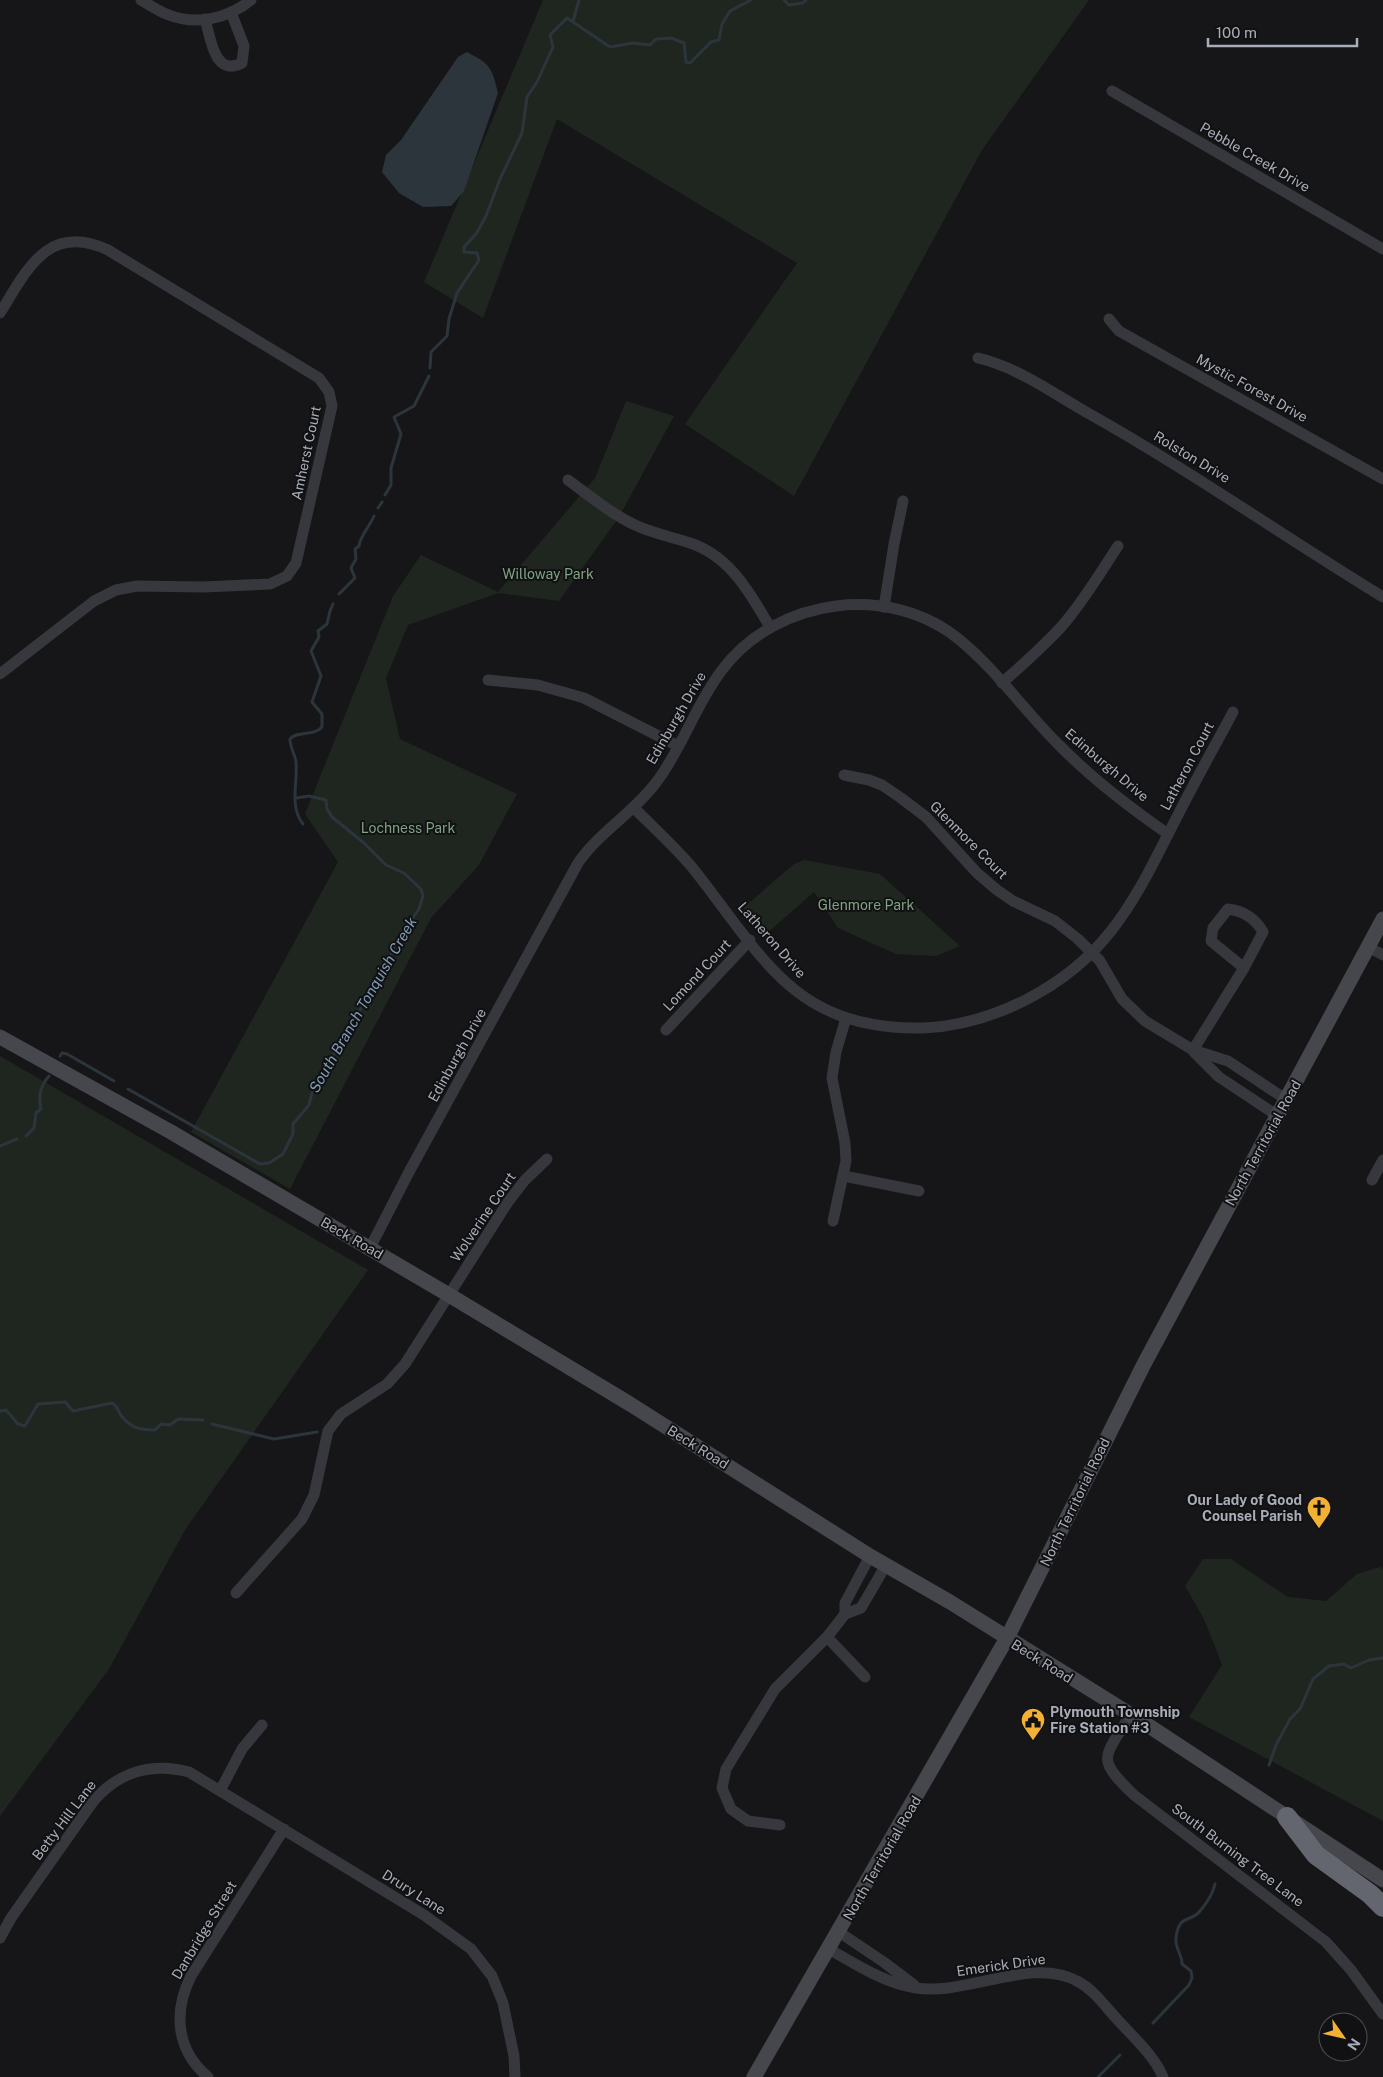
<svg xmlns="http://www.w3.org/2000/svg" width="1383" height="2077" font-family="'Public Sans',sans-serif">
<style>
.green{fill:#1e261f}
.water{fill:#2c353c}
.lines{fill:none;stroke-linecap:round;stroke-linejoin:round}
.stream{stroke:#2c353c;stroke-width:3}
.minor{stroke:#37383d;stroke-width:11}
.secondary{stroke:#45474d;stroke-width:15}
.motorway{stroke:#63666e;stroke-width:20}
.labels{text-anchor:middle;stroke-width:4;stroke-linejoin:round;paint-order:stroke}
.street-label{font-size:14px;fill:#a8adb8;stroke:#111113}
.park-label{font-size:14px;fill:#7fa381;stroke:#111113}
.poi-label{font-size:14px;font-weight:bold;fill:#a8adb8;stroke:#111113;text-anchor:end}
.water-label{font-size:15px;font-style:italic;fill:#7f9bb3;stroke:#111113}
</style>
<rect width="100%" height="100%" fill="#161618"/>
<g class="green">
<polygon points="543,0 1089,0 982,150 794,496 685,424 797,263 557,119 483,318 424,282"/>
<polygon points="626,401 674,416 619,517 559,601 498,593 408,625 386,678 400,739 517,794 479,865 431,918 290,1189 191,1132 338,862 305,814 393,596 421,555 498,592 595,478"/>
<polygon points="804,860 880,874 960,946 936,956 896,954 838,928 814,892 765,935 743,908 794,864"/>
<polygon points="0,1056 368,1270 185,1530 109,1669 0,1816"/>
<polygon points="1203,1559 1231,1559 1288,1597 1326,1601 1357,1574 1380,1567 1383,1569 1383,1821 1189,1717 1222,1665 1204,1619 1185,1586"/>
</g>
<path class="water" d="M467 52C490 64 492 67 498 93L464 191 451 206 423 207 399 193 382 172 386 155 401 140 458 57Z"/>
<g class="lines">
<g class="stream">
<polyline points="784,0 789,5 803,3 806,0"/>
<polyline points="573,21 579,0"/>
<polyline points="430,368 431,352 447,336 449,319 457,293 479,260 477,253 464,252 464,247 476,234 486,216 500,179 522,133 527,97 537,82 553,47 550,35 567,18 610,47 633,43 650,45 656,39 671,38 684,43 686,62 690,63 711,42 719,40 722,24 730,11 751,0"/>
<polyline points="385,495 391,485 391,468 401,434 394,417 414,406 429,376"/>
<polyline points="378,508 382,502"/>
<path d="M339 594 355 578 351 568 356 559 355 549 359 546C360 536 370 526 374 516"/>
<path d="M303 824C289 807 298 782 296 762 295 754 290 748 290 739 298 730 313 737 322 727V714L312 702 321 676 311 651 319 637 318 631 327 624 330 611 333 604"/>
<polyline points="60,1056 62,1053 67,1054 114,1081"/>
<polyline points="128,1089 260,1164 269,1163 283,1154 293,1134 293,1124 309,1105 312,1093 323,1079 340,1041 367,999 373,983 386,968 397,940 419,909 423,896 421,889 404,873 386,865 364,843 332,817 327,809 326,800 309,796 296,798"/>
<path d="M26 1136 34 1128 36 1113 41 1109C38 1097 41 1085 49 1076"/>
<polyline points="0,1146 17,1139"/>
<path d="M0 1411 6 1410 18 1424 25 1426 38 1404 65 1402 73 1411 112 1403C119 1407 118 1413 123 1418 133 1429 142 1430 155 1430L161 1424 170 1425 178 1419 203 1420"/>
<polyline points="212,1424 274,1439 317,1432"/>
<polyline points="1269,1765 1276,1745 1290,1719 1300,1709 1313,1679 1329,1666 1344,1664 1351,1668 1369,1660 1383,1658"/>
<path d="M1153 2023 1189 1985 1192 1978 1191 1971 1182 1964C1182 1954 1175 1949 1176 1938 1179 1913 1191 1923 1200 1911 1206 1904 1213 1893 1215 1884"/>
<polyline points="1098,2077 1120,2055"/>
</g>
<g class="minor">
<path d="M141 0C150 5 159 12 169 15 196 26 229 18 251 0"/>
<path d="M205 19C211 39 214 77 242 63L244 46 231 12"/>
<polyline points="1112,91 1383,249"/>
<path d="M0 313C27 270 48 222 108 250L319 378 329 392 332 406 296 563 287 576 270 584 203 587 137 586 116 590 94 601 0 674"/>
<polyline points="1109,319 1119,331 1383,479"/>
<path d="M978 358C1017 367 1051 392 1086 412 1188 469 1283 536 1383 597"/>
<path d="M568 480C590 496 610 513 635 525 652 533 672 537 690 543 730 556 750 593 770 627"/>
<polyline points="884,607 894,544 903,501"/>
<polyline points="488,680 538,685 584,698 678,746"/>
<path d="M1002 683C1023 664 1043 647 1062 626 1083 602 1100 573 1118 546"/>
<polyline points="844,775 869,780 882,785 901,798 926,817 977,873 997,890 1013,901 1055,921 1078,939 1100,961 1122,999 1145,1021 1193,1050 1228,1061 1287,1100"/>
<path d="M634 808C653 827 673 845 691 866 723 905 756 959 795 990 831 1019 877 1029 923 1028 993 1025 1067 987 1111 931 1139 896 1158 853 1179 813 1196 779 1215 746 1233 712"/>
<polyline points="1368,947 1383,955"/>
<polyline points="666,1030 750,940"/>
<path d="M1193 1050 1244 968 1263 932C1255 918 1244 911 1228 909L1213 928 1211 941 1244 968"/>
<polyline points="1194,1052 1219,1077 1278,1116"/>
<polyline points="844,1176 919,1191"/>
<polyline points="1372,1180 1383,1160"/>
<polyline points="833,1221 846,1161 845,1143 832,1078 836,1052 846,1018"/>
<path d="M370 1248 409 1172 578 863C600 831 635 812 658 780 683 746 696 704 722 670 777 597 891 582 961 641 997 671 1024 710 1057 743 1090 777 1129 807 1168 834"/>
<polyline points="236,1593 302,1519 314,1495 328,1431 341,1414 387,1384 405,1364 508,1202 525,1180 547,1159"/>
<polyline points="845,1614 845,1603 870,1556"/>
<polyline points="827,1637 865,1677"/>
<path d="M1130 1715C1105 1758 1094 1757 1134 1795L1326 1942 1351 1970 1383 2014"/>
<polyline points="221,1789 242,1749 262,1725"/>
<polyline points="780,1825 748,1821 731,1809 722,1788 726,1769 775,1689 827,1637 845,1614 861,1608 886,1565"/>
<polyline points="839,1932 885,1963 914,1985"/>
<path d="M0 1938 11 1918 92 1803C117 1772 151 1762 189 1772L424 1915 471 1949 492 1976 503 2003 514 2056 515 2077"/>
<path d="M829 1949C857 1965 884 1983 916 1988 966 1996 1032 1956 1077 1981 1093 1989 1104 2005 1116 2018 1132 2036 1154 2055 1163 2077"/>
<path d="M208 2077C176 2050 173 2012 191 1976L284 1829"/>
</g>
<g class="secondary">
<polyline points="0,1037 171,1132 449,1295 630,1404 870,1556 950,1602 1149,1726 1383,1880"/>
<polyline points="754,2077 1007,1638 1144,1364 1383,919"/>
</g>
<polyline class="motorway" points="1287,1817 1316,1855 1370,1894 1383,1907"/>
</g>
<defs>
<symbol id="church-pin" viewBox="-11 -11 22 30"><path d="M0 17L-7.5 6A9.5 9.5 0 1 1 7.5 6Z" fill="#f2b134" stroke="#111113"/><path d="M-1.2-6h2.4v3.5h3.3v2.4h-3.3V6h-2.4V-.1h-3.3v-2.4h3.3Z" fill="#111"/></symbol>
<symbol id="civic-pin" viewBox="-11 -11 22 30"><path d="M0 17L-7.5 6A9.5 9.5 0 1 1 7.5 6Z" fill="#f2b134" stroke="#111113"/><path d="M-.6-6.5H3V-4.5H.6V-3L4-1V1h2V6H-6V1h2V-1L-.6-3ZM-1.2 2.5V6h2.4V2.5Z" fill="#111"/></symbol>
</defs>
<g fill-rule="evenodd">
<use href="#church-pin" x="1305" y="1494" width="28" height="38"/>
<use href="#civic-pin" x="1019" y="1706" width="28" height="38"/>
</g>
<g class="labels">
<g class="street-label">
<text transform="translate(1255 157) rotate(30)" y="5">Pebble Creek Drive</text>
<text transform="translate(1252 388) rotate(29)" y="5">Mystic Forest Drive</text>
<text transform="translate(306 453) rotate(-78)" y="5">Amherst Court</text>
<text transform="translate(1192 457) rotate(31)" y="5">Rolston Drive</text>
<text transform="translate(676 718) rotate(-60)" y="5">Edinburgh Drive</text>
<text transform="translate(1107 765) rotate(40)" y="5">Edinburgh Drive</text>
<text transform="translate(1187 766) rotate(-62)" y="5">Latheron Court</text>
<text transform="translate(969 840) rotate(45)" y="5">Glenmore Court</text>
<text transform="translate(772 940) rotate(49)" y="5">Latheron Drive</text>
<text transform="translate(697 975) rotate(-47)" y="5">Lomond Court</text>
<text transform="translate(457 1055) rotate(-61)" y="5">Edinburgh Drive</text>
<text transform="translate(1263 1143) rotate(-61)" y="5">North Territorial Road</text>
<text transform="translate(483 1217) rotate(-56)" y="5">Wolverine Court</text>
<text transform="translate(352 1238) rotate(30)" y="5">Beck Road</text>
<text transform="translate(698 1447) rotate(32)" y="5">Beck Road</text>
<text transform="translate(1075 1502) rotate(-64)" y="5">North Territorial Road</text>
<text transform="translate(1042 1661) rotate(32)" y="5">Beck Road</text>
<text transform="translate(64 1820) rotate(-53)" y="5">Betty Hill Lane</text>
<text transform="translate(1238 1855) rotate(37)" y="5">South Burning Tree Lane</text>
<text transform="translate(882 1858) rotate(-60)" y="5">North Territorial Road</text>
<text transform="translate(414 1892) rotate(32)" y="5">Drury Lane</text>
<text transform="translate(204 1930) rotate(-59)" y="5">Danbridge Street</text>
<text transform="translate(1001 1965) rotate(-8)" y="5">Emerick Drive</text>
</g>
<g class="park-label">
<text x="548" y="579">Willoway Park</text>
<text x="408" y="833">Lochness Park</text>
<text x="866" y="910">Glenmore Park</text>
</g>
<g class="poi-label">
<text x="1302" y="1505">Our Lady of Good<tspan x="1302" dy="16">Counsel Parish</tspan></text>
<text x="1050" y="1717" text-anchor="start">Plymouth Township<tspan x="1050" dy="16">Fire Station #3</tspan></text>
</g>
<g class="water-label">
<text transform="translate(363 1005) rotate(-60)" y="5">South Branch Tonquish Creek</text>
</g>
</g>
<g transform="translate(1343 2037) rotate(124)"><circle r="24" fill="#111113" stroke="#4d4f55"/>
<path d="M0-4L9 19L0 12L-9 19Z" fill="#f2b134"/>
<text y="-8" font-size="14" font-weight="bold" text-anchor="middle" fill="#a8adb8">N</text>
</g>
<path d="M1208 38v8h149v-8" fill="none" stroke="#a8adb8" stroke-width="2.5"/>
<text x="1216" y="38" font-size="15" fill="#a8adb8" stroke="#111113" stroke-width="4" paint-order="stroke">100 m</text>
</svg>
